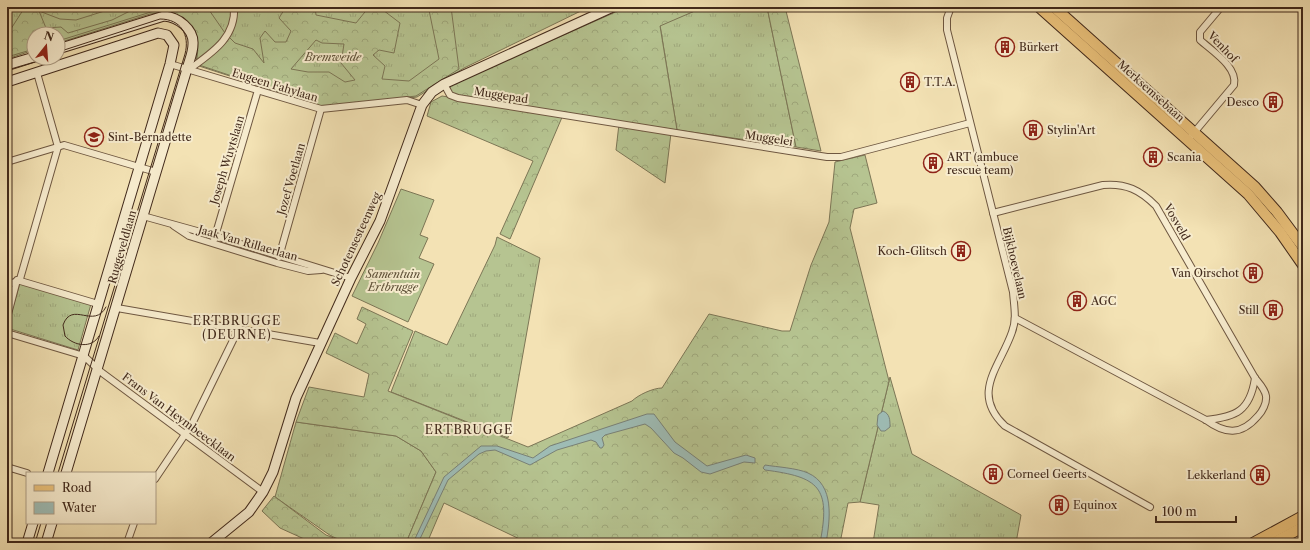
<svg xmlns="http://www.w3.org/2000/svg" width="1310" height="550" font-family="'Libre Caslon Text',serif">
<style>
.grass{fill:url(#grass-tufts);stroke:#7c7656}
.forest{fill:url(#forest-crowns);stroke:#7c7656;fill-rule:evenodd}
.garden{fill:#b6c491;stroke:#7c7656}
.water{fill:#9ebcb5;stroke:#798177}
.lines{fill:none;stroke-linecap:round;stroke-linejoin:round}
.street-casing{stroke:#6e5741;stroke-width:8}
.secondary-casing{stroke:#41291b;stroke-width:11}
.primary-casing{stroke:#41291b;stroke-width:12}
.street{stroke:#f7ecce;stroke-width:6}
.secondary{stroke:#f7ecce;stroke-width:9}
.primary{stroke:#eac17a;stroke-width:10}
.tram{stroke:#41291b;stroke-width:1}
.labels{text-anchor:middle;stroke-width:4;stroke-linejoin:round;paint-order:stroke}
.poi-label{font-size:11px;fill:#41291b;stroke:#f7ecce;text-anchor:start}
.street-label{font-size:11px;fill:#41291b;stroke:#f7ecce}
.park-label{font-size:11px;font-style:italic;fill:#5e5038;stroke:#f7ecce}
.neighbourhood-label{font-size:12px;letter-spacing:1px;fill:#41291b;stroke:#f7ecce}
</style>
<defs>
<pattern id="grass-tufts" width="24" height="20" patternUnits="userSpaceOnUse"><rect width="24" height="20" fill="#b6c491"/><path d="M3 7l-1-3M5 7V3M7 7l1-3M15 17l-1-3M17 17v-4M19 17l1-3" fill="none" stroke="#9ea87c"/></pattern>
<pattern id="forest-crowns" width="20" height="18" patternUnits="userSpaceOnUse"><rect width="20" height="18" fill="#b6c491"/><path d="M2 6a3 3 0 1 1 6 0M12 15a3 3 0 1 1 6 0" fill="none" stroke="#9ea87c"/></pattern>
</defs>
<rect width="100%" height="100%" fill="#f3e2b4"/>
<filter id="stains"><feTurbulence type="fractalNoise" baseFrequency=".005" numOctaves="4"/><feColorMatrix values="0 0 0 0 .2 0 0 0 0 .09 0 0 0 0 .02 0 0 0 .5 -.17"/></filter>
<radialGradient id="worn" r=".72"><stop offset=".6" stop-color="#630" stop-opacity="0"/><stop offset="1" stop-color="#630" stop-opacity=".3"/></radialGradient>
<g class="grass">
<polygon points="7,7 589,7 464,68 417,97 328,108 196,65 198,41 194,28 186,20 166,12 150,14 58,43 58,34 34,34 34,50 7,59"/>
<polygon points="704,7 767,7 796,147 677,130 660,25"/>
<polygon points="497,237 540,258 508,438 391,392 415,331 447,345 495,245"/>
<polygon points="20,283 91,304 78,350 7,328"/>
<polygon points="890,377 912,454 1021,515 1016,543 873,543 879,505 860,502"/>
<polygon points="296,422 396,436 421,451 436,472 406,543 348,543 331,536 275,497"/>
</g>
<g class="forest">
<path d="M25 7H117L76 20 60 19 39 11 46 28 61 27 68 33 112 20 138 7H207L225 33 235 43 253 49 264 63 260 38 265 31 275 42H286L291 31 279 18 286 7H315L316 15 356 23 369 7H379L400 23 394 53 379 50 373 55 385 66 382 79 409 81 439 59 429 10 421 7H451L459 69 416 96 324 107 196 64C203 28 189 14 154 11L58 41V34H34V49L7 57V35ZM316 40 322 43 344 44 341 63 355 80 345 82 329 72H308L291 69Z"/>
<polygon points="627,7 704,7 660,26 677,130 457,96 450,91 450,87 453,84"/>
<polygon points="767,7 785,7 821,151 796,147"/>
<polygon points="442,96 563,115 510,239 500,234 533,161 427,116 431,102"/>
<polygon points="619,124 671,133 665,183 616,150"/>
<path d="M865 155 877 203 854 209 850 228 889 381 860 502 848 503 840 543H639L636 541 634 543H528L444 503 427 543H406L436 472 421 451 396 436 296 422 309 387 364 397 369 374 326 353 335 333 357 344 366 324 357 319 362 307 413 331 388 391 528 447 632 401C638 395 653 388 662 388L709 314 782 331H790L811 265 829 222 835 162Z"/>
<polygon points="274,496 326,535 347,543 313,543 280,528 262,511"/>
</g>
<polygon class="garden" points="401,189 434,200 420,235 428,238 419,258 434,264 408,322 352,296 378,243"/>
<g class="water">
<path d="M883 411C890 414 890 420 890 427L885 431H881L877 425 878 415Z"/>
<polygon points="647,414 654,414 675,442 707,466 746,455 755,458 755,463 744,462 710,474 701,472 683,458 674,453 651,428 645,424 605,435 602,438 604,445 602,448 600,448 596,442 591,440 557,450 530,465 495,450 486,451 479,454 448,480 418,543 413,543 444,477 481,446 497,446 533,458 550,446"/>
<path d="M765 465C777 467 797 468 808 473 835 485 830 520 826 543H820C831 487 819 477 765 470L763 468Z"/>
</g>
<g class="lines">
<defs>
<g id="street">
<path d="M951 7 947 18V30L1013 292C1014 306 1017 319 1012 332 1000 367 970 393 1005 426L1150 507"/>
<polyline points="170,64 321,109 407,100 422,105"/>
<path d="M191 68C213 52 236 37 234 7"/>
<polyline points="444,84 450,95 458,98 827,157 841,157 970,123"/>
<path d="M1192 135 1234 85C1238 67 1212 51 1200 40V32L1221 7"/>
<polyline points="7,162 64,145 156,172"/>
<path d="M993 213 1103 185C1126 183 1140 190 1156 206L1255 378C1259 383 1265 389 1266 396 1267 403 1262 412 1258 416 1241 436 1225 434 1206 420L1015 318"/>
<polyline points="143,216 215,236 351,278"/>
<polyline points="174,226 189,236 277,263 308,271 321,270"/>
<polyline points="214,240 258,90"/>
<polyline points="279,257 321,109"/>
<polyline points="7,281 13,283 20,279 58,147 37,73"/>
<polyline points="117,308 320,343"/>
<polyline points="7,318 17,280 98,304"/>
<polyline points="7,333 84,356 101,372 263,492"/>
<path d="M1206 420C1236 417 1250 411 1255 378"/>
<polyline points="7,467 27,473"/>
<polyline points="155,479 192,424 239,328"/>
<polyline points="127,543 134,523"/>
</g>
<g id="secondary">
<path d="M58 49 164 16C178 17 194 29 193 44 193 53 189 61 187 69L66 473"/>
<polyline points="7,65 34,57"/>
<polyline points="7,82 158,33 167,35 174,45 170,64 48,473"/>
<polyline points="27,543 33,523"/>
<polyline points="46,543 52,523"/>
<polyline points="211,543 249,512 263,492 273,472 296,398 351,278 380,221 422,105 432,92 444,84 613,7"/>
</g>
<g id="primary">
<polyline points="1039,7 1248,194 1280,232 1303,265"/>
<polyline points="1054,7 1255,187 1277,212 1303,247"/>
<polyline points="1253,543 1303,516"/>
<polyline points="1273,543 1303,527"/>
</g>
</defs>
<use href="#street" class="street-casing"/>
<use href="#secondary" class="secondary-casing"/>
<use href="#primary" class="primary-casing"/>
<use href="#street" class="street"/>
<use href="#secondary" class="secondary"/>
<use href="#primary" class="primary"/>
<g class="tram">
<path d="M58 52 160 19C181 19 190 35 185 54L58 473"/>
<polyline points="7,71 48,58"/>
<path d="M99 336C92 349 74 346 65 336L63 325C72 300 94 330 106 307"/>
<polyline points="35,543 41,523"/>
</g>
</g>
<defs>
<symbol id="building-ring" viewBox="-11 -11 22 22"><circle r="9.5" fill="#f7ecce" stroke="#8f2418" stroke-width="1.5"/><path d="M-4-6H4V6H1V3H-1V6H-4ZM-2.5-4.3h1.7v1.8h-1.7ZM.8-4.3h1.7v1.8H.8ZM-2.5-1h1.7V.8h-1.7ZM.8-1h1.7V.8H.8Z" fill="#8f2418"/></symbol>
<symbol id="school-ring" viewBox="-11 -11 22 22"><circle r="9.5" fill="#f7ecce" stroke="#8f2418" stroke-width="1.5"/><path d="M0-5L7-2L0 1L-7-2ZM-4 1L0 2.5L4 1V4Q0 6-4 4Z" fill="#8f2418"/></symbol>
</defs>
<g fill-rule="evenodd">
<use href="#building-ring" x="994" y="36" width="22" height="22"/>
<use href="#building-ring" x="899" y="71" width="22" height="22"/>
<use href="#building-ring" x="1262" y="91" width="22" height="22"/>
<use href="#building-ring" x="1022" y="119" width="22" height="22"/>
<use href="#school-ring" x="83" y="126" width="22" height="22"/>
<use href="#building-ring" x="1142" y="146" width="22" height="22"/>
<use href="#building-ring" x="922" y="152" width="22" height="22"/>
<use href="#building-ring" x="950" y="240" width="22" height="22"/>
<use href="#building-ring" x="1242" y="262" width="22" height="22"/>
<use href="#building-ring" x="1066" y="290" width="22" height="22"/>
<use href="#building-ring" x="1262" y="299" width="22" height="22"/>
<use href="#building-ring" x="982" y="463" width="22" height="22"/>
<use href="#building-ring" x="1249" y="464" width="22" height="22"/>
<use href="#building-ring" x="1048" y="494" width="22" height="22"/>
</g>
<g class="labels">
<g class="poi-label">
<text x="1019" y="51">Bürkert</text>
<text x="924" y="86">T.T.A.</text>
<text x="1259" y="106" text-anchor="end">Desco</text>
<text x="1047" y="134">Stylin'Art</text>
<text x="108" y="141">Sint-Bernadette</text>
<text x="947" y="161">ART (ambuce<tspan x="947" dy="13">rescue team)</tspan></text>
<text x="1167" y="161">Scania</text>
<text x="947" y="255" text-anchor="end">Koch-Glitsch</text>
<text x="1239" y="277" text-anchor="end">Van Oirschot</text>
<text x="1091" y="305">AGC</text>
<text x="1259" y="314" text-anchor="end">Still</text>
<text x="1007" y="478">Corneel Geerts</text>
<text x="1246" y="479" text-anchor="end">Lekkerland</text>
<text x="1073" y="509">Equinox</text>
</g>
<g class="street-label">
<text transform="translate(1223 47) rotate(46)" y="4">Venhof</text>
<text transform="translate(275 85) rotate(17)" y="4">Eugeen Fahylaan</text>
<text transform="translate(1151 91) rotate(42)" y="4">Merksemsebaan</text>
<text transform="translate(501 95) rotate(9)" y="4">Muggepad</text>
<text transform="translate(769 138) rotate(9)" y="4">Muggelei</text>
<text transform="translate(227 160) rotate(-73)" y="4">Joseph Wuytslaan</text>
<text transform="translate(291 179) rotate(-74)" y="4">Jozef Voetlaan</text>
<text transform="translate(1177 222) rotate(60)" y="4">Vosveld</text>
<text transform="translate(356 239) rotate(-65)" y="4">Schotensesteenweg</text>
<text transform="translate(248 243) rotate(16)" y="4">Jaak Van Rillaerlaan</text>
<text transform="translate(122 247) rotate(-74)" y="4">Ruggeveldlaan</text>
<text transform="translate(1015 263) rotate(77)" y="4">Bijkhoevelaan</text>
<text transform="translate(179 417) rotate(37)" y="4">Frans Van Heymbeecklaan</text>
</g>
<g class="park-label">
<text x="333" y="61">Bremweide</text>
<text x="393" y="278">Samentuin<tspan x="393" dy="13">Ertbrugge</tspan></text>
</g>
<g class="neighbourhood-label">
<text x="237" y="325">ERTBRUGGE<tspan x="237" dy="14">(DEURNE)</tspan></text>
<text x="469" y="434">ERTBRUGGE</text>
</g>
</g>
<rect width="1310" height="550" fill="none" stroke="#f3e2b4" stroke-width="24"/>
<rect x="8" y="8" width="1294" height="534" fill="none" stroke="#41291b" stroke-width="2"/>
<rect x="12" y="12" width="1286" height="526" fill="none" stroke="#41291b"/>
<rect x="26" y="472" width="130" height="52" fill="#f7ecce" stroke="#ae9e86"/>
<rect x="34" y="485" width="20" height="6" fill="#eac17a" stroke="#ae9e86"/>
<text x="62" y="492" font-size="12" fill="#41291b">Road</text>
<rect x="34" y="502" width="20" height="12" fill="#9ebcb5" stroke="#ae9e86"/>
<text x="62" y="512" font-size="12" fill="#41291b">Water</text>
<g transform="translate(46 46) rotate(17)"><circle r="19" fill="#f7ecce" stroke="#ae9e86"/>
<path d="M0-3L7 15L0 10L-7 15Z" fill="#8f2418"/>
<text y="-6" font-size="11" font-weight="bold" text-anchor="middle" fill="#41291b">N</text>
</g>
<path d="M1156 516v6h80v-6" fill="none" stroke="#41291b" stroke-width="2"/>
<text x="1162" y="516" font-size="12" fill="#41291b" stroke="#f7ecce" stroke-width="3" paint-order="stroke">100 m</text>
<rect width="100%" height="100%" filter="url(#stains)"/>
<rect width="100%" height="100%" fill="url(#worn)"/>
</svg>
